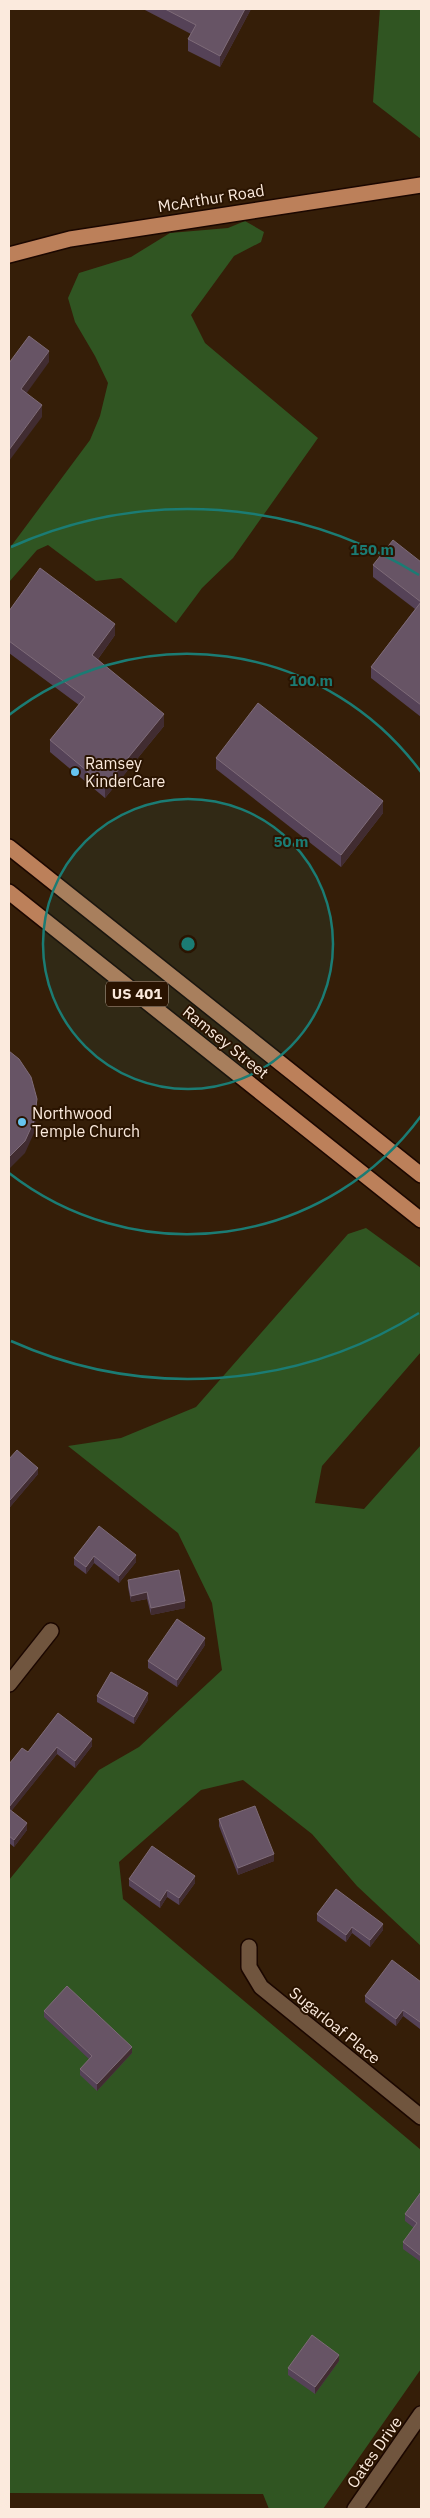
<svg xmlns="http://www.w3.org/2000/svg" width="430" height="2518" font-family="'IBM Plex Sans',sans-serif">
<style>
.green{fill:#305522}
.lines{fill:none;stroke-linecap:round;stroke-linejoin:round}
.minor-casing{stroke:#1b0700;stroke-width:18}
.major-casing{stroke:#1b0700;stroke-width:18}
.minor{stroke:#70553e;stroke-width:15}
.major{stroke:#bc805a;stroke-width:15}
.wall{fill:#554257}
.shaded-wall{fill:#412c31}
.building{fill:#675465;stroke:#7e6b78}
.ring{fill:none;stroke:#1b7c74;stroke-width:2.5}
.poi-dot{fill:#66c4ef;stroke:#2a1401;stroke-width:2}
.labels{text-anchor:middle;stroke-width:4;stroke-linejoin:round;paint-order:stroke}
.shield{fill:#2a1401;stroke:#bcaa9b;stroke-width:1}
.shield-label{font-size:15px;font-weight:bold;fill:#fbeadd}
.street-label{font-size:16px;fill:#fbeadd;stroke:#2a1401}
.poi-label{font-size:16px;fill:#fbeadd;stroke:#2a1401;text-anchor:start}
.centre{fill:#1b7c74;stroke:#2a1401;stroke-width:2.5}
.ring-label{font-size:15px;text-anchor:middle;font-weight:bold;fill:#1b7c74;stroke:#2a1401;stroke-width:4;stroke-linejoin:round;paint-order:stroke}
</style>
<rect width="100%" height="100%" fill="#351e08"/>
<g class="green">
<polygon points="380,9 421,9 421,139 373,102"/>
<polygon points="245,221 264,232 261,242 234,256 191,315 205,343 318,438 233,558 202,588 176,623 121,578 96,581 48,545 37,550 9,582 9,549 90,440 100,416 108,383 95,356 75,322 68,298 79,273 131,257 170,233 228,228"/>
<polygon points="366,1228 421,1268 421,1352 322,1466 315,1503 364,1509 421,1445 421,1946 357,1886 312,1834 243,1780 201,1790 119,1862 123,1899 421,2150 421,2369 323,2509 269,2509 263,2494 9,2493 9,1880 99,1770 139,1747 222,1670 212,1603 178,1533 68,1446 121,1438 196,1407 348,1234"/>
</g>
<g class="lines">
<defs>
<g id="minor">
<polyline points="9,1684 51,1631"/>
<polyline points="249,1947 249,1967 261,1987 421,2117"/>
<polyline points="355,2509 421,2414"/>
</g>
<g id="major">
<polyline points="9,255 70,239 421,185"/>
<polyline points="9,847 421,1175"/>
<polyline points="9,892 421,1220"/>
</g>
</defs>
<use href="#minor" class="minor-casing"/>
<use href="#major" class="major-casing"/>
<use href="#minor" class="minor"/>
<use href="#major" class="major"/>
</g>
<g class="wall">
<polygon points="143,9 251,9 220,67 188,51 188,39 191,34"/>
<polygon points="421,562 421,717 371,678 371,667 415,609 373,577 373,565"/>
<polygon points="9,611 115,635 98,659 164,726 105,798 50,752 50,740 79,705 9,653"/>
<polygon points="216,758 383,813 341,867 216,769"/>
<polygon points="9,1459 38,1474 10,1507 9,1506"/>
<polygon points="99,1526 136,1562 119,1583 94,1563 86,1574 74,1565 74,1558"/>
<polygon points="128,1580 185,1608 151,1615 147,1599 131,1602 128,1587"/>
<polygon points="205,1645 177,1687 148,1668 148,1661"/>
<polygon points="97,1696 148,1700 134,1724 97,1702"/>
<polygon points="58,1713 92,1746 75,1768 57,1754 11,1811 27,1830 14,1847 9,1843 9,1764 28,1752"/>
<polygon points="219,1819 274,1861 238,1875 219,1826"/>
<polygon points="129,1879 195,1883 179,1905 167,1897 160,1908 129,1886"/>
<polygon points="317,1914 383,1930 370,1947 352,1933 346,1942 317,1921"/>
<polygon points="421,1982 421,2028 420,2029 403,2016 396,2026 365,2002 365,1996"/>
<polygon points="44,2011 132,2053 97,2091 80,2075 80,2069 89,2059 44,2017"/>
<polygon points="421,2192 421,2262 403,2249 403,2242 414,2228 405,2221 405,2214"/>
<polygon points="339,2361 315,2394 288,2375 288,2368"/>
</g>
<g class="shaded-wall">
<polygon points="245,9 251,9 220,67 220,56"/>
<polygon points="49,351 49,362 21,401 21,389"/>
<polygon points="42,405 42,417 9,461 9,450"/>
<polygon points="115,624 115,635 92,667 92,655"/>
<polygon points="164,714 164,726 105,798 105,786"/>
<polygon points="383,801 383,813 341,867 341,855"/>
<polygon points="37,1099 37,1110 34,1133 25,1153 9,1169 9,1157"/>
<polygon points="38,1468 38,1474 10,1507 10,1500"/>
<polygon points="136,1555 136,1562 119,1583 119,1576"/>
<polygon points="94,1556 94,1563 86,1574 86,1567"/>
<polygon points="147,1592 147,1599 131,1602 131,1596"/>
<polygon points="185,1601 185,1608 151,1615 151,1608"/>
<polygon points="205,1638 205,1645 177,1687 177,1680"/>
<polygon points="148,1693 148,1700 134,1724 134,1717"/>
<polygon points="92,1739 92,1746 75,1768 75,1761"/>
<polygon points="57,1747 57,1754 9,1814 9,1807"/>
<polygon points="27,1823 27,1830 14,1847 14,1840"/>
<polygon points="274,1854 274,1861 238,1875 238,1868"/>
<polygon points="195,1876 195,1883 179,1905 179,1898"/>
<polygon points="167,1890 167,1897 160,1908 160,1901"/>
<polygon points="383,1924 383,1930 370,1947 370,1940"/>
<polygon points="352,1927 352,1933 346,1942 346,1935"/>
<polygon points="403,2010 403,2016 396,2026 396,2019"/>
<polygon points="132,2047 132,2053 97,2091 97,2084"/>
<polygon points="339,2355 339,2361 315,2394 315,2387"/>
</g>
<g class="building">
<polygon points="165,9 245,9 220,56 188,39 196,25"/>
<polygon points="29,336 49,351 21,389 42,405 9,450 9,363"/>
<polygon points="393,540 421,562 421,705 371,667 421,602 373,565"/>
<polygon points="40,568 115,624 92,655 164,714 105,786 50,740 85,697 9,641 9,611"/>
<polygon points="258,703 383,801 341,855 216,758"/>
<polygon points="9,1051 19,1059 31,1077 37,1099 34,1121 25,1141 9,1157"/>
<polygon points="17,1450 38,1468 10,1500 9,1499 9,1459"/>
<polygon points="99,1526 136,1555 119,1576 94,1556 86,1567 74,1558"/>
<polygon points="179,1570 185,1601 151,1608 147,1592 131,1596 128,1580"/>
<polygon points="177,1619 205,1638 177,1680 148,1661"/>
<polygon points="111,1672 148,1693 134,1717 97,1696"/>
<polygon points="58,1713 92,1739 75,1761 57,1747 9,1807 9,1764 22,1748 28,1752"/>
<polygon points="255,1806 274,1854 238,1868 219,1819"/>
<polygon points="9,1809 27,1823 14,1840 9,1836"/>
<polygon points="152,1846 195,1876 179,1898 167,1890 160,1901 129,1879"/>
<polygon points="336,1889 383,1924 370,1940 352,1927 346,1935 317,1914"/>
<polygon points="392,1960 421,1982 421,2021 420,2022 403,2010 396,2019 365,1996"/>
<polygon points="67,1986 132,2047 97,2084 80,2069 92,2056 44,2011"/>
<polygon points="421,2192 421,2256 403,2242 417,2223 405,2214"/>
<polygon points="312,2335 339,2355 315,2387 288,2368"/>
</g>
<circle cx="188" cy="944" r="145" fill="#1b7c74" fill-opacity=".12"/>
<g class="ring">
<circle cx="188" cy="944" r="145"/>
<path d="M421 1116A290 290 0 0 1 9 1173M9 715A290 290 0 0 1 421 772"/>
<path d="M419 1313A435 435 0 0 1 11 1341M11 547A435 435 0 0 1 419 575"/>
</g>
<g class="poi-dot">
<circle cx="75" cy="772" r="5"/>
<circle cx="22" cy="1122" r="5"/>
</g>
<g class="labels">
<rect class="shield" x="106" y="981.5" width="62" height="25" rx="4"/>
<g class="shield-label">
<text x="137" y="999">US 401</text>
</g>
<g class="street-label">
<text transform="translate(211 198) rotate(-9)" y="6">McArthur Road</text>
<text transform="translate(226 1042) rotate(39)" y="6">Ramsey Street</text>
<text transform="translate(335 2025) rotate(39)" y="6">Sugarloaf Place</text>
<text transform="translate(374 2452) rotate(-55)" y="6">Oates Drive</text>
</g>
<g class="poi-label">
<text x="85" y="769">Ramsey<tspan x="85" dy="18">KinderCare</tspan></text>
<text x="32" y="1119">Northwood<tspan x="32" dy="18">Temple Church</tspan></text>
</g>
</g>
<circle cx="188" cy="944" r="8" class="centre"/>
<g class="ring-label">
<text x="372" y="555">150 m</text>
<text x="311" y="686">100 m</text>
<text x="291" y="847">50 m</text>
</g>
<rect width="430" height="2518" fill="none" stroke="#fbeadd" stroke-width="20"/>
</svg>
